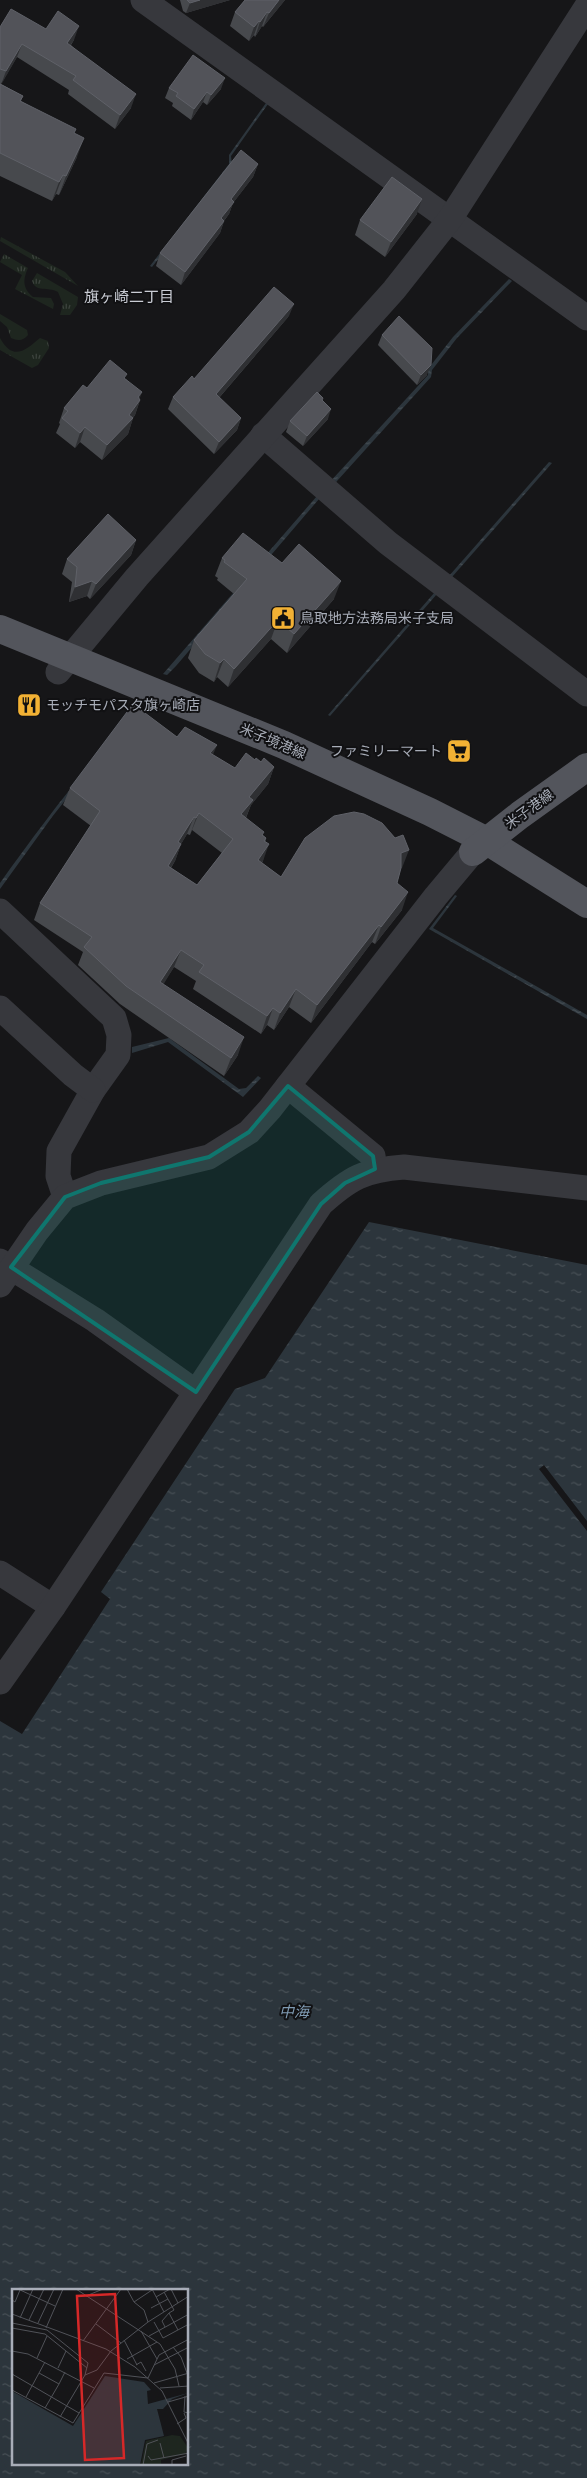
<svg xmlns="http://www.w3.org/2000/svg" width="587" height="2478" font-family="'PT Sans','Noto Sans JP',sans-serif">
<style>
.grass{fill:url(#grass-tufts)}
.water{fill:url(#water-ripples);fill-rule:evenodd}
.lines{fill:none;stroke-linecap:round;stroke-linejoin:round}
.minor{stroke:#37383d;stroke-width:25}
.major{stroke:#53555c;stroke-width:28}
.wall{fill:#47494d;fill-rule:evenodd}
.shaded-wall{fill:#2f3033}
.building{fill:#525359;stroke:#5f6168;fill-rule:evenodd}
.marked{fill:#0f766e;fill-opacity:0.2;stroke:#0f766e;stroke-width:4;stroke-linejoin:round}
.labels{text-anchor:middle;stroke-width:4;stroke-linejoin:round;paint-order:stroke}
.poi-label{font-size:14px;fill:#a8adb8;stroke:#111113;text-anchor:start}
.street-label{font-size:14px;fill:#a8adb8;stroke:#111113}
.neighbourhood-label{font-size:15px;fill:#c9ccd4;stroke:#111113}
.water-label{font-size:15px;font-style:italic;fill:#7f9bb3;stroke:#111113}
.inset-road{fill:none;stroke:#505258;stroke-width:1}
.view{fill:#d62828;fill-opacity:0.15;stroke:#d62828;stroke-width:2.5}
.inset-edge{fill:none;stroke:#a8adb8;stroke-width:2.5}
</style>
<defs>
<pattern id="grass-tufts" width="24" height="20" patternUnits="userSpaceOnUse" patternTransform="scale(1.25)"><rect width="24" height="20" fill="#1e261f"/><path d="M3 7l-1-3M5 7V3M7 7l1-3M15 17l-1-3M17 17v-4M19 17l1-3" fill="none" stroke="#3c433d"/></pattern>
<pattern id="water-ripples" width="26" height="14" patternUnits="userSpaceOnUse" patternTransform="scale(1.25)"><rect width="26" height="14" fill="#2c353c"/><path d="M2 4q2-2 4 0t4 0M15 11q2-2 4 0t4 0" fill="none" stroke="#485056"/></pattern>
</defs>
<rect width="100%" height="100%" fill="#161618"/>
<g class="grass">
<polygon points="1,237 65,272 78,286 0,241"/>
<path d="M4 254 28 268C23 279 22 288 33 297L51 298 54 304 53 309 15 289 22 275 0 262Z"/>
<path d="M37 273 78 297 77 305 70 315H60L63 304 58 292C48 286 36 293 32 281Z"/>
<path d="M0 314 27 330 28 335C23 341 18 341 11 338L7 327 0 321Z"/>
<path d="M0 338C13 362 26 350 40 338L48 341 49 348 38 365 32 368 0 350Z"/>
</g>
<g class="water">
<polygon points="266,103 268,104 231,156 232,165 152,267 150,266 229,164 229,155"/>
<polygon points="509,279 512,281 457,338 432,370 431,377 337,481 333,487 319,499 176,666 167,675 163,674 317,496 428,375 428,369 453,337"/>
<polygon points="549,462 552,463 452,577 449,576"/>
<polygon points="435,592 437,594 330,716 328,715"/>
<path d="M126 723 52 817 0 889V883C40 827 80 774 126 723Z"/>
<polygon points="455,895 457,896 433,928 587,1015 587,1019 429,929"/>
<polygon points="169,1038 239,1089 246,1088 258,1076 261,1078 243,1097 168,1042 132,1053 132,1047"/>
<path d="M369 1222 587 1265V1521L544 1465 539 1469 587 1531V2478H0V1721L22 1734 110 1599 101 1592 235 1389 265 1378ZM14 2290H188V2464H14Z"/>
</g>
<g class="lines">
<g class="minor">
<polyline points="143,0 587,318"/>
<polyline points="263,435 388,543 587,694"/>
<polyline points="58,672 137,577 394,290 450,219 587,6"/>
<polyline points="0,911 114,1018 119,1035 118,1055 93,1090 59,1151 58,1176 65,1197"/>
<polyline points="0,1008 73,1075 93,1090"/>
<polyline points="288,1086 373,1156 375,1169"/>
<polyline points="0,1261 95,1320 196,1392"/>
<polyline points="0,1285 37,1231 65,1197 101,1183 209,1157 249,1132 270,1109 436,896 472,853"/>
<polyline points="0,1573 53,1607"/>
<path d="M0 1682 53 1607 321 1204C350 1178 364 1170 404 1167L587 1188"/>
</g>
<g class="major">
<polyline points="0,629 284,745 430,812 487,841 587,904"/>
<polyline points="473,852 520,815 587,767"/>
</g>
</g>
<g class="wall">
<polygon points="180,0 230,0 186,13 183,11"/>
<polygon points="245,0 285,0 263,27 262,26 255,37 254,35 249,41 230,26 235,12"/>
<polygon points="0,27 74,40 71,45 131,108 115,129 68,94 69,90 17,57 1,84 23,96 21,101 74,133 77,157 59,195 56,194 52,201 0,176"/>
<polygon points="169,88 221,89 207,105 203,102 191,120 172,106 173,103 165,98"/>
<polygon points="258,164 253,177 233,203 229,214 224,221 220,233 181,285 156,266 160,253"/>
<polygon points="417,214 385,257 355,235 360,220"/>
<polygon points="289,316 219,398 241,418 237,430 214,454 168,409 173,397 194,379"/>
<polygon points="382,335 427,375 417,385 378,345"/>
<polygon points="126,379 140,400 135,415 133,418 128,434 102,460 80,442 75,448 56,433 60,424 59,423 64,408 87,388"/>
<polygon points="323,398 322,400 328,419 303,446 286,432 290,421"/>
<polygon points="136,540 131,555 90,599 87,596 69,602 72,582 62,574 67,559"/>
<polygon points="222,558 282,563 334,599 287,653 271,639 228,687 217,677 214,682 199,673 188,658 194,640 234,594 217,580 218,578 215,576"/>
<path d="M177 737 213 755 235 768 255 760 274 767 268 784 251 805 246 818 266 838 263 861 262 863 281 877 402 868H401L397 883 402 910 375 944 372 942 311 1023 289 1007 274 1030 267 1025 261 1034 193 989 196 981 174 967 163 984 238 1055 224 1076 120 1004 78 965 83 952 34 920 40 903 91 826 63 805 70 788ZM192 830 222 853 197 885 171 868 175 861 181 844 187 834 190 835Z"/>
</g>
<g class="shaded-wall">
<polygon points="200,0 230,0 186,13 190,3"/>
<polygon points="279,0 285,0 263,27 269,13"/>
<polygon points="267,12 262,26 255,37 260,22"/>
<polygon points="259,21 254,35 249,41 254,27"/>
<polygon points="79,26 74,40 62,56 67,43"/>
<polygon points="22,44 17,57 1,85 6,71"/>
<polygon points="225,78 221,89 207,105 211,95"/>
<polygon points="207,92 203,102 191,120 194,109"/>
<polygon points="136,94 131,108 115,129 120,115"/>
<polygon points="84,138 77,157 59,195 66,176"/>
<polygon points="258,164 253,177 233,203 229,214 216,231 221,218 231,199"/>
<polygon points="63,175 56,194 52,201 59,182"/>
<polygon points="422,199 417,214 385,257 391,242"/>
<polygon points="224,221 220,233 181,285 185,272"/>
<polygon points="294,304 289,316 211,407 216,394"/>
<polygon points="431,365 427,375 417,385 421,375"/>
<polygon points="142,392 138,403 140,400 135,415 129,423 133,418 128,434 102,460 107,445 129,415 138,397"/>
<polygon points="331,409 328,419 303,446 307,436"/>
<polygon points="241,418 237,430 214,454 219,442"/>
<polygon points="85,427 80,442 75,448 80,433"/>
<polygon points="136,540 131,555 90,599 96,584"/>
<polygon points="92,581 87,596 69,602 75,587"/>
<polygon points="341,581 334,599 287,653 294,634"/>
<polygon points="278,620 271,639 228,687 234,669"/>
<polygon points="224,659 217,677 214,682 220,663"/>
<polygon points="217,745 210,762 210,753"/>
<polygon points="274,767 268,784 251,805 246,817 234,831 241,814 249,797"/>
<polygon points="199,813 192,830 190,835 196,818"/>
<polygon points="194,817 187,834 181,844 175,861 161,883 168,866 178,842"/>
<polygon points="269,844 263,861 251,877 258,860"/>
<polygon points="409,850 402,868 395,870 401,853"/>
<polygon points="408,892 402,910 375,944 381,927"/>
<polygon points="379,925 372,942 311,1023 317,1005"/>
<polygon points="181,950 174,967 154,1000 160,982"/>
<polygon points="296,989 289,1007 274,1030 280,1013"/>
<polygon points="273,1008 267,1025 261,1034 267,1016"/>
<polygon points="244,1037 238,1055 224,1076 231,1058"/>
</g>
<g class="building">
<polygon points="187,0 200,0 190,3"/>
<polygon points="245,0 279,0 269,13 267,12 260,22 259,21 254,27 235,12"/>
<polygon points="11,9 46,29 58,11 79,26 67,43 136,94 120,115 73,80 76,76 22,44 6,71 0,69 0,27"/>
<polygon points="193,55 225,78 211,95 207,92 194,109 176,96 178,93 169,88"/>
<polygon points="0,84 23,96 20,101 76,129 74,133 84,138 66,176 63,175 59,182 0,153"/>
<polygon points="241,150 258,164 231,199 234,202 221,218 224,221 185,272 160,253"/>
<polygon points="392,177 422,199 391,242 360,220"/>
<polygon points="274,287 294,304 216,394 241,418 219,442 173,397 192,376 194,379"/>
<polygon points="399,316 432,348 431,365 421,375 382,335"/>
<polygon points="110,360 127,374 124,378 142,392 138,397 140,400 129,415 133,418 107,445 85,427 80,433 62,418 68,411 64,408 83,385 87,388"/>
<polygon points="317,392 323,398 322,400 331,409 307,436 290,421"/>
<polygon points="108,514 136,540 96,584 92,581 75,587 77,567 67,559"/>
<polygon points="243,533 282,563 299,544 341,581 294,634 278,620 234,669 224,659 220,663 205,654 194,640 247,579 224,562 225,560 222,558"/>
<path d="M133 704 177 737 185 727 217 745 210 753 235 768 246 753 255 760 256 758 261 762 264 758 274 767 249 797 253 800 241 814 264 832 262 835 266 838 264 841 269 844 258 860 281 877 305 838 334 816 354 812 364 814 382 823 395 838 403 835 409 850 401 853V868L397 883 408 892 381 927 379 925 317 1005 296 989 280 1013 273 1008 267 1016 199 972 204 965 181 950 160 982 244 1037 231 1058 126 986 84 947 92 937 40 903 100 811 70 788ZM199 813 233 839 197 885 168 866 181 844 178 842 194 817 196 818Z"/>
</g>
<path class="marked" d="M288 1086 373 1156 375 1169 345 1183 321 1204 196 1392 11 1267 65 1197 101 1183 209 1157 249 1132Z"/>
<defs>
<symbol id="civic-square" viewBox="-11 -11 22 22"><rect x="-9" y="-9" width="18" height="18" rx="4" fill="#f2b134" stroke="#111113"/><path d="M-.6-6.5H3V-4.5H.6V-3L4-1V1h2V6H-6V1h2V-1L-.6-3ZM-1.2 2.5V6h2.4V2.5Z" fill="#111"/></symbol>
<symbol id="restaurant-square" viewBox="-11 -11 22 22"><rect x="-9" y="-9" width="18" height="18" rx="4" fill="#f2b134" stroke="#111113"/><path d="M-5-6h1v4h1v-4h1v4h1v-4h1v5L-1.5 .5V6h-2V.5L-5-1ZM5-6V6H3V1.5H1.5Q1.5-4 5-6Z" fill="#111"/></symbol>
<symbol id="supermarket-square" viewBox="-11 -11 22 22"><rect x="-9" y="-9" width="18" height="18" rx="4" fill="#f2b134" stroke="#111113"/><path d="M-6-5.5h2.5l.6 2H6L4.5 2H-2.5L-4.4-4H-6ZM-1.5 3.2a1.3 1.3 0 1 0 .1 0ZM3 3.2a1.3 1.3 0 1 0 .1 0Z" fill="#111"/></symbol>
</defs>
<g fill-rule="evenodd">
<use href="#civic-square" x="269" y="604" width="28" height="28"/>
<use href="#restaurant-square" x="15" y="691" width="28" height="28"/>
<use href="#supermarket-square" x="445" y="737" width="28" height="28"/>
</g>
<g class="labels">
<g class="poi-label">
<text x="300" y="623">鳥取地方法務局米子支局</text>
<text x="46" y="710">モッチモパスタ旗ヶ崎店</text>
<text x="442" y="756" text-anchor="end">ファミリーマート</text>
</g>
<g class="street-label">
<text transform="translate(273 741) rotate(23)" y="5">米子境港線</text>
<text transform="translate(529 809) rotate(-36)" y="5">米子港線</text>
</g>
<g class="neighbourhood-label">
<text x="129" y="302">旗ヶ崎二丁目</text>
</g>
<g class="water-label">
<text x="294" y="2017">中海</text>
</g>
</g>
<g transform="translate(12 2289)">
<rect width="176" height="176" fill="#161618"/>
<path d="M160 146 168 147 176 159 173 165 149 171V176H129L134 152Z" fill="#1e261f"/>
<path d="M93 87 132 93 139 101 135 102 136 115 176 104 160 110 151 120H145L152 147 133 151 128 176H0V102L61 137Z" fill="#2c353c"/>
<path class="inset-road" d="M6 0 43 17M64 0 148 55 163 80 167 97M115 0 122 13 132 21 136 33M140 0 152 23M159 0 166 14M152 3 162 21 157 24 166 41M74 7 91 0M144 8 158 0M0 11 3 13 8 1M122 13 140 1M139 19 156 10M0 25 94 60 123 78 150 102 177 156M8 29 21 0M17 31 32 0M142 33 151 49 177 35M0 34 35 41 76 74 73 86 48 128M26 34 42 0M84 35 109 54M153 38 150 32 157 24M0 39 33 45 75 79M34 39 51 0M129 42 145 70M137 47 177 25M112 51 125 76M71 52 109 0M161 58 169 68 175 84M0 62 16 65 82 99M99 62 136 33 177 7M25 69 35 47M115 70 145 53M124 76 129 73 134 82M142 76 177 58M46 79 54 62M27 84 47 95 53 83M0 85 67 124M73 86 85 81 99 62M142 94 177 84M148 99 177 97M0 101 61 134 92 84 136 89 147 66 177 50M173 107 172 123 177 124M14 108 33 73M156 113 177 107M33 119 47 95M165 135 174 129 172 124M148 154 152 169M136 167 139 171 177 164M131 176 135 155 146 151M160 176V171L174 167"/>
<path class="view" d="M103 5 112 169 73 171 65 7Z"/>
<rect width="176" height="176" class="inset-edge"/>
</g>
</svg>
